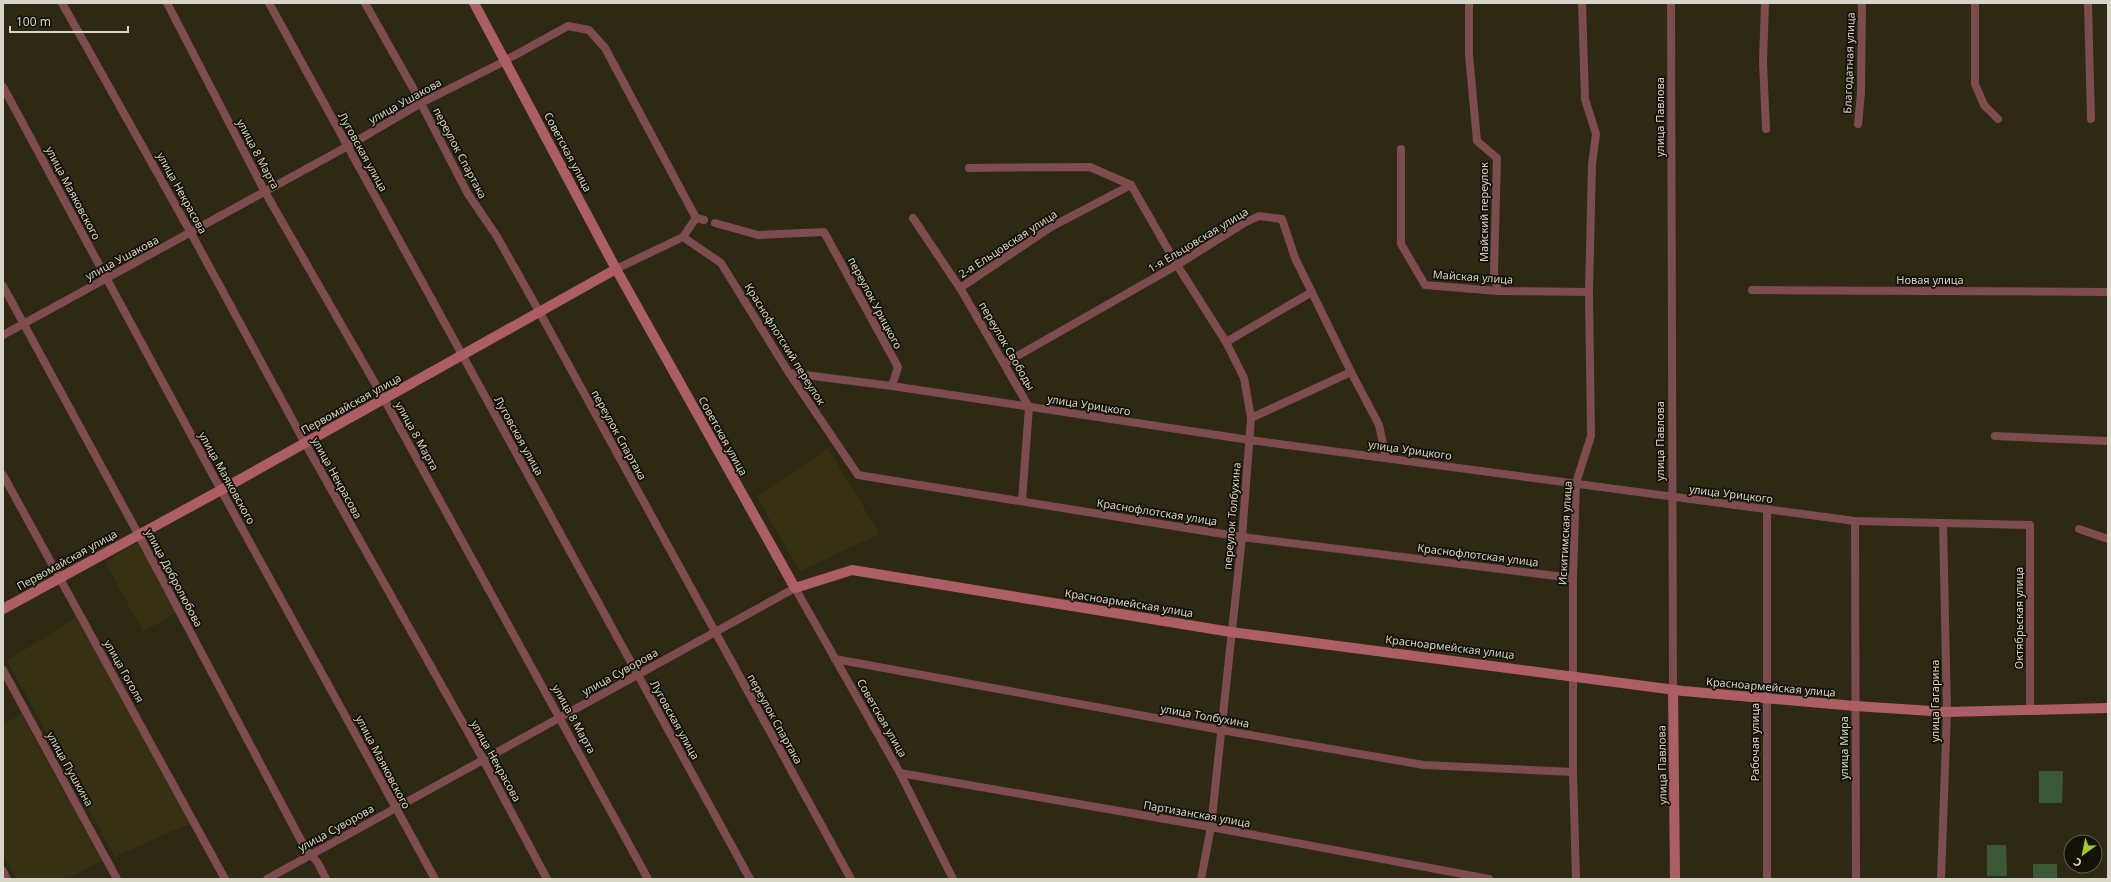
<svg xmlns="http://www.w3.org/2000/svg" width="2111" height="882" font-family="'Noto Sans',sans-serif">
<style>
.built{fill:#363113}
.green{fill:#3a5837}
.lines{fill:none;stroke-linecap:round;stroke-linejoin:round}
.street{stroke:#7e4c4f;stroke-width:8}
.secondary{stroke:#ad5e64;stroke-width:10}
.labels{text-anchor:middle;stroke-width:3.5;stroke-linejoin:round;paint-order:stroke}
.street-label{font-size:11px;fill:#d7d5c7;stroke:#131108}
</style>
<rect width="100%" height="100%" fill="#2d2912"/>
<g class="built">
<polygon points="828,448 880,534 800,571 756,496"/>
<polygon points="139,542 177,612 143,632 105,562"/>
<polygon points="79,615 195,821 115,857 7,661"/>
<polygon points="21,714 102,860 67,879 17,879 3,855 3,725"/>
</g>
<g class="green">
<polygon points="2039,771 2063,771 2062,803 2039,803"/>
<polygon points="1987,845 2006,845 2007,876 1987,876"/>
<rect x="2033" y="864" width="24" height="15"/>
</g>
<g class="lines">
<g class="street">
<polyline points="62,3 191,233 305,443 478,750 547,879"/>
<polyline points="167,3 265,192 384,399 648,879"/>
<polyline points="269,3 750,879"/>
<polyline points="365,3 414,90 468,194 496,235 540,313 851,879"/>
<polyline points="1469,3 1469,55 1477,141 1497,158 1494,273 1498,291"/>
<polyline points="1671,3 1673,690"/>
<polyline points="1765,3 1763,62 1766,129"/>
<polyline points="1975,3 1975,84 1984,105 1998,119"/>
<polyline points="2088,3 2091,119"/>
<polyline points="3,87 221,490 435,879"/>
<polyline points="1858,124 1861,93 1862,3"/>
<polyline points="1401,149 1401,244 1425,285 1498,291 1589,292"/>
<polyline points="969,168 1090,167 1131,185"/>
<polyline points="1131,185 1177,265 1226,342 1244,378 1251,418 1242,537 1211,827 1201,879"/>
<polyline points="913,218 960,288 1029,407 1022,501"/>
<polyline points="715,223 758,235 824,232 898,367 892,386"/>
<polyline points="683,237 721,263 789,373 858,475 1242,537 1573,578"/>
<polyline points="616,269 683,237 696,218 704,220"/>
<polyline points="3,286 142,541 305,848 318,863 326,879"/>
<polyline points="960,288 1051,227 1131,185"/>
<polyline points="1752,290 2108,292"/>
<polyline points="3,335 348,146 421,103 497,65 568,26 589,30 605,48 696,218"/>
<polyline points="1226,342 1312,292"/>
<polyline points="1005,363 1177,265 1244,223 1259,216 1282,219 1295,258 1351,372 1379,425 1386,458"/>
<polyline points="789,373 892,386 1250,440 1855,521 2030,525 2030,711"/>
<polyline points="1251,418 1351,372"/>
<polyline points="1995,436 2108,441"/>
<polyline points="3,475 225,879"/>
<polyline points="1855,521 1856,879"/>
<polyline points="2079,529 2108,539"/>
<polyline points="835,659 1221,730 1424,765 1573,772"/>
<polyline points="3,670 117,879"/>
<polyline points="900,773 1211,827 1489,879"/>
<polyline points="3,871 7,879"/>
<polyline points="267,879 795,588 900,773 953,879"/>
<polyline points="1576,879 1573,772 1573,578 1576,483 1591,436 1589,292 1592,165 1596,134 1585,99 1582,3"/>
<polyline points="1767,879 1767,509"/>
<polyline points="1941,879 1947,712 1943,523"/>
</g>
<g class="secondary">
<polyline points="474,3 616,269 795,588 852,570 1231,632 1683,691 1855,706 1947,712 2108,708"/>
<polyline points="3,609 221,490 616,269"/>
<polyline points="1673,690 1675,879"/>
</g>
</g>
<g class="labels">
<g class="street-label">
<text transform="translate(1849 63) rotate(-88)" y="4">Благодатная улица</text>
<text transform="translate(405 101) rotate(-29)" y="4">улица Ушакова</text>
<text transform="translate(1660 117) rotate(-90)" y="4">улица Павлова</text>
<text transform="translate(363 152) rotate(61)" y="4">Луговская улица</text>
<text transform="translate(568 152) rotate(62)" y="4">Советская улица</text>
<text transform="translate(460 153) rotate(62)" y="4">переулок Спартака</text>
<text transform="translate(258 154) rotate(62)" y="4">улица 8 Марта</text>
<text transform="translate(73 193) rotate(62)" y="4">улица Маяковского</text>
<text transform="translate(182 193) rotate(61)" y="4">улица Некрасова</text>
<text transform="translate(1484 212) rotate(-90)" y="4">Майский переулок</text>
<text transform="translate(1198 240) rotate(-31)" y="4">1-я Ельцовская улица</text>
<text transform="translate(1008 244) rotate(-33)" y="4">2-я Ельцовская улица</text>
<text transform="translate(122 258) rotate(-28)" y="4">улица Ушакова</text>
<text transform="translate(1473 277) rotate(4)" y="4">Майская улица</text>
<text x="1930" y="284">Новая улица</text>
<text transform="translate(875 303) rotate(62)" y="4">переулок Урицкого</text>
<text transform="translate(785 344) rotate(58)" y="4">Краснофлотский переулок</text>
<text transform="translate(1007 346) rotate(60)" y="4">переулок Свободы</text>
<text transform="translate(351 404) rotate(-29)" y="4">Первомайская улица</text>
<text transform="translate(1089 405) rotate(9)" y="4">улица Урицкого</text>
<text transform="translate(619 435) rotate(61)" y="4">переулок Спартака</text>
<text transform="translate(417 436) rotate(61)" y="4">улица 8 Марта</text>
<text transform="translate(519 436) rotate(61)" y="4">Луговская улица</text>
<text transform="translate(723 436) rotate(61)" y="4">Советская улица</text>
<text transform="translate(1660 441) rotate(-90)" y="4">улица Павлова</text>
<text transform="translate(1410 450) rotate(8)" y="4">улица Урицкого</text>
<text transform="translate(227 478) rotate(61)" y="4">улица Маяковского</text>
<text transform="translate(337 478) rotate(61)" y="4">улица Некрасова</text>
<text transform="translate(1731 494) rotate(7)" y="4">улица Урицкого</text>
<text transform="translate(1157 512) rotate(9)" y="4">Краснофлотская улица</text>
<text transform="translate(1232 516) rotate(-85)" y="4">переулок Толбухина</text>
<text transform="translate(1565 533) rotate(-87)" y="4">Искитимская улица</text>
<text transform="translate(1478 555) rotate(7)" y="4">Краснофлотская улица</text>
<text transform="translate(67 560) rotate(-29)" y="4">Первомайская улица</text>
<text transform="translate(174 578) rotate(62)" y="4">улица Добролюбова</text>
<text transform="translate(1129 603) rotate(9)" y="4">Красноармейская улица</text>
<text transform="translate(2019 618) rotate(-90)" y="4">Октябрьская улица</text>
<text transform="translate(1450 647) rotate(7)" y="4">Красноармейская улица</text>
<text transform="translate(124 671) rotate(61)" y="4">улица Гоголя</text>
<text transform="translate(620 672) rotate(-29)" y="4">улица Суворова</text>
<text transform="translate(1771 687) rotate(5)" y="4">Красноармейская улица</text>
<text transform="translate(1935 701) rotate(-90)" y="4">улица Гагарина</text>
<text transform="translate(1205 716) rotate(10)" y="4">улица Толбухина</text>
<text transform="translate(882 718) rotate(60)" y="4">Советская улица</text>
<text transform="translate(574 719) rotate(61)" y="4">улица 8 Марта</text>
<text transform="translate(775 719) rotate(61)" y="4">переулок Спартака</text>
<text transform="translate(675 720) rotate(61)" y="4">Луговская улица</text>
<text transform="translate(1755 742) rotate(-90)" y="4">Рабочая улица</text>
<text transform="translate(1844 748) rotate(-90)" y="4">улица Мира</text>
<text transform="translate(496 761) rotate(61)" y="4">улица Некрасова</text>
<text transform="translate(383 762) rotate(62)" y="4">улица Маяковского</text>
<text transform="translate(1662 765) rotate(-91)" y="4">улица Павлова</text>
<text transform="translate(70 769) rotate(61)" y="4">улица Пушкина</text>
<text transform="translate(1197 814) rotate(10)" y="4">Партизанская улица</text>
<text transform="translate(336 828) rotate(-29)" y="4">улица Суворова</text>
</g>
</g>
<rect width="2111" height="882" fill="none" stroke="#d7d5c7" stroke-width="8"/>
<g transform="translate(2083 854) rotate(213)"><circle r="19" fill="#131108" stroke="#615f54"/>
<path d="M0-3L7 15L0 10L-7 15Z" fill="#a1c92b"/>
<text y="-6" font-size="11" font-weight="bold" text-anchor="middle" fill="#d7d5c7">С</text>
</g>
<path d="M10 26v6h118v-6" fill="none" stroke="#d7d5c7" stroke-width="2"/>
<text x="16" y="26" font-size="12" fill="#d7d5c7" stroke="#131108" stroke-width="3" paint-order="stroke">100 m</text>
</svg>
